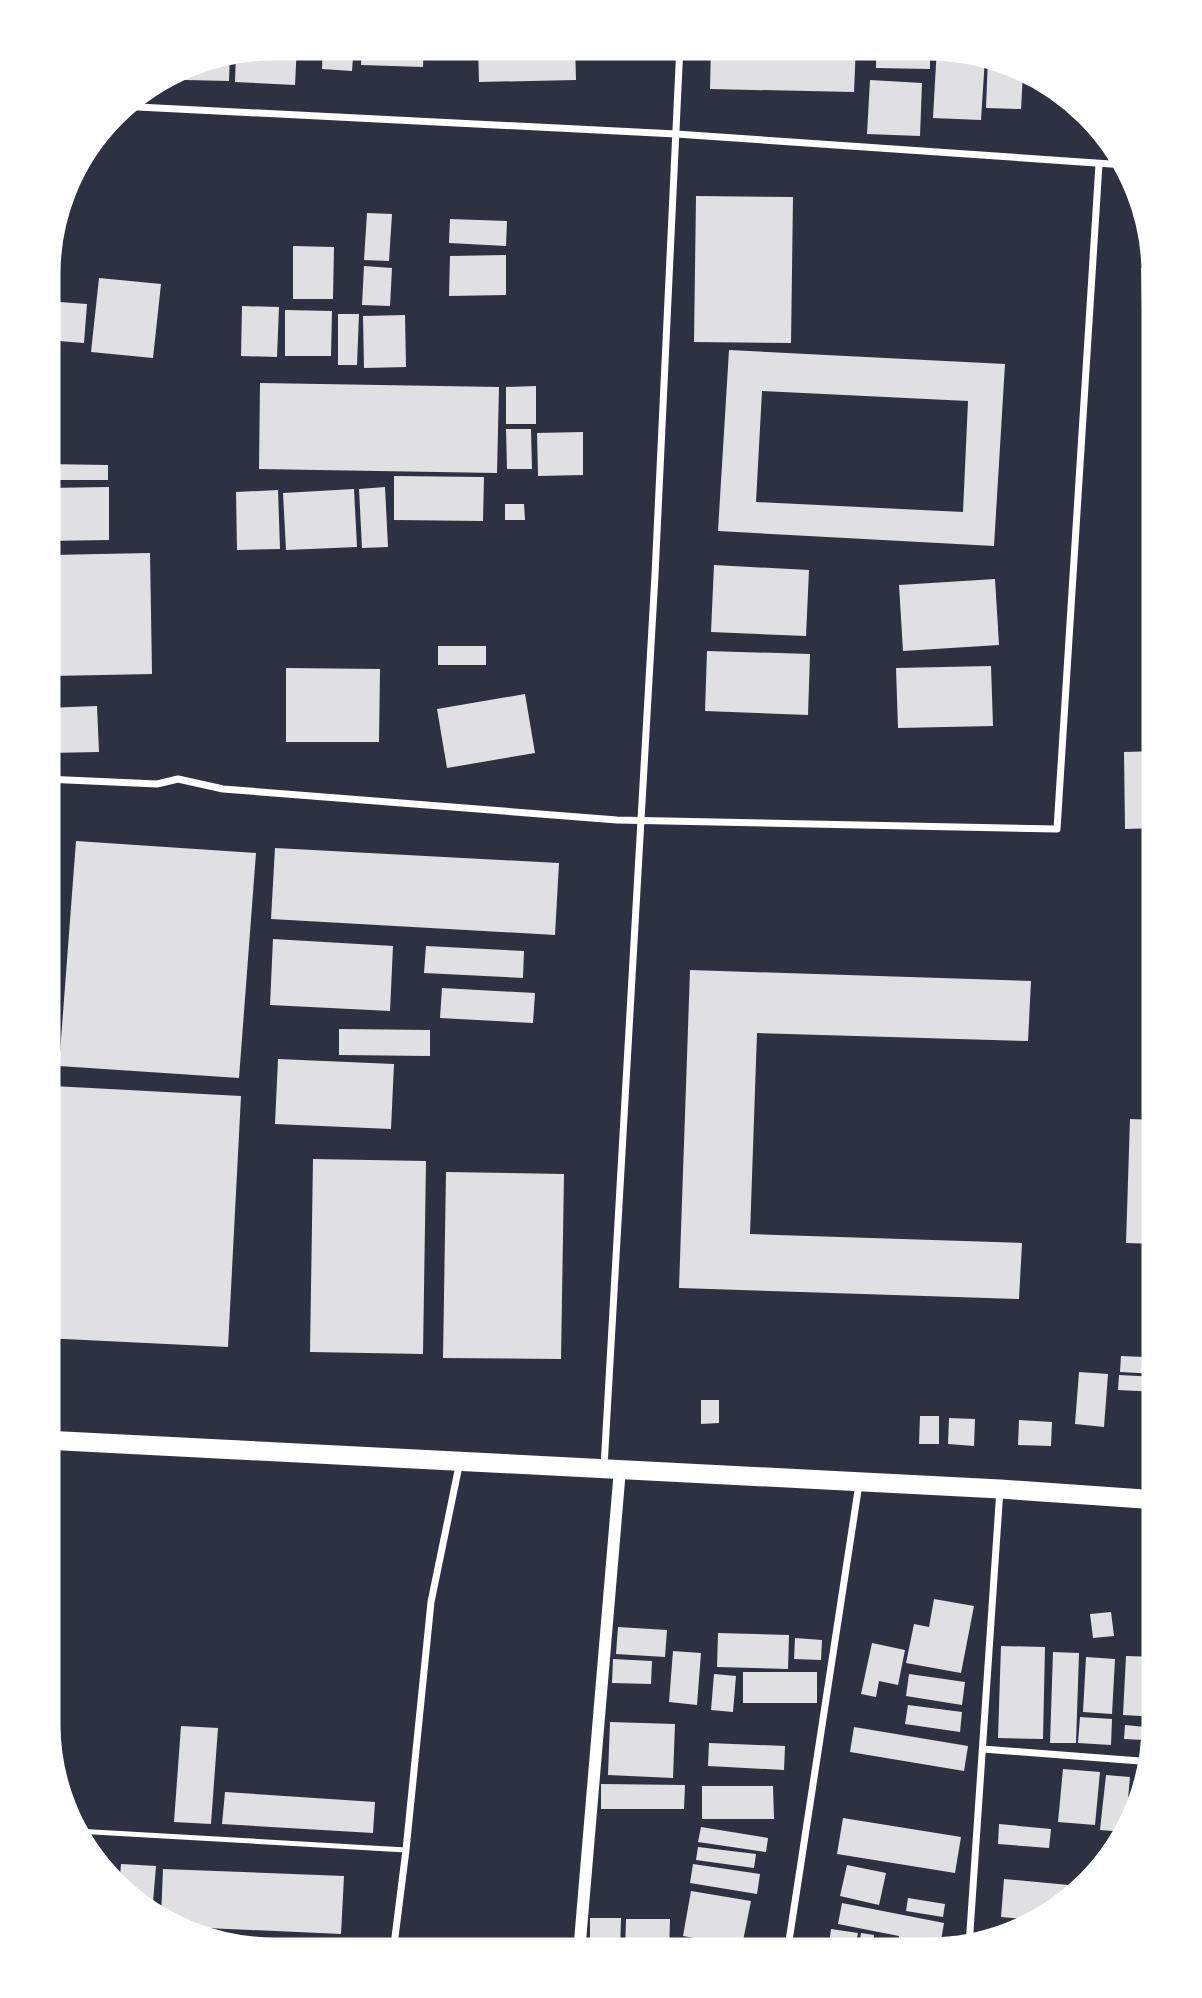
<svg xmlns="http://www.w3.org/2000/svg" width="1202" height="1998" font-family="'Public Sans',sans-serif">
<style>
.building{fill:#e0e0e3;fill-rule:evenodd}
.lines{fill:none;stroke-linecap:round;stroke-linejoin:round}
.service{stroke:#fff;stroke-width:5}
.minor{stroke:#fff;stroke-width:7}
.tertiary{stroke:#fff;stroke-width:12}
.trunk{stroke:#fff;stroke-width:19}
.rim{fill:none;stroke:#fff;stroke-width:9}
</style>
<rect width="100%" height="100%" fill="#2d3142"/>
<g class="building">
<polygon points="274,44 297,44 295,85 235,82 236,51"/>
<polygon points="323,44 354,44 352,71 322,69"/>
<polygon points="362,44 424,44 423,67 361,65"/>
<polygon points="478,44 575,45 576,80 479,82"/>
<polygon points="711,45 856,45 854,92 710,89"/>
<polygon points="876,46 930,46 930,69 876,68"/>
<polygon points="937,46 958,46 985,57 981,120 933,118"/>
<polygon points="230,52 229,81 185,80 186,61"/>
<polygon points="988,58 1023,73 1021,109 986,108"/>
<polygon points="181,64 180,78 162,76 164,75"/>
<polygon points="870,80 922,83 920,136 867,134"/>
<polygon points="696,196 793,197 791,343 694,342"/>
<polygon points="367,213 392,214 389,261 364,260"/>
<polygon points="450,219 507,221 506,246 449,243"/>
<polygon points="293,246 334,247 333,299 293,299"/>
<polygon points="506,255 506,295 449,296 450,256"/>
<polygon points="364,266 392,268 390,306 362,305"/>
<polygon points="1157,267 1158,311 1142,311 1141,268"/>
<polygon points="99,278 161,284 153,358 91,352"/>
<polygon points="46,301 87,304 84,343 46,340"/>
<polygon points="242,306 279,307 277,357 241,356"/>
<polygon points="285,310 332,311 331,356 285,356"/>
<polygon points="338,314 359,314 357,365 338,365"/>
<polygon points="405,315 406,367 364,368 363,316"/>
<path d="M729 350 1005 364 994 546 718 531ZM762 391 968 401 963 512 756 502Z"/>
<polygon points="260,383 499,387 497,473 259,469"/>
<polygon points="536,386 536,424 506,424 506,387"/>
<polygon points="506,429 531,429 532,469 507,469"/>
<polygon points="583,432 583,475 538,476 537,433"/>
<polygon points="45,464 108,465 108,480 45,480"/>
<polygon points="394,476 484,477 483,521 394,520"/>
<polygon points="109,487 109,540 45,541 45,488"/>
<polygon points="385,487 388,547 362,548 359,489"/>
<polygon points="354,489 357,547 286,550 283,493"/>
<polygon points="278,490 280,549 237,550 236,492"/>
<polygon points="505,504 524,504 525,520 505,520"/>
<polygon points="150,553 152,674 52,676 51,555"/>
<polygon points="714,565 809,570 806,636 711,632"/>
<polygon points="995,579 999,645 903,651 899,585"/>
<rect x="438" y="646" width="48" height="19"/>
<polygon points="707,651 810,654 808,715 705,711"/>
<polygon points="991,666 993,726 898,728 896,668"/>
<polygon points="286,668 380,669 379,742 286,742"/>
<polygon points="525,694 535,753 447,768 437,709"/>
<polygon points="97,706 99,752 48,753 46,708"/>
<polygon points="1158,751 1158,828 1125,829 1124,752"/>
<polygon points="76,841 256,853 239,1078 59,1066"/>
<polygon points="275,848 559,863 555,935 271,919"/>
<polygon points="273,939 393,946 390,1011 270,1005"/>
<polygon points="426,946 524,951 523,978 424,973"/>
<polygon points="690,970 1031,981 1028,1041 757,1033 750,1234 1022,1243 1019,1299 679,1288"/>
<polygon points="442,988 535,993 533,1023 440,1018"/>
<polygon points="339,1029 430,1030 430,1056 339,1055"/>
<polygon points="278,1059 394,1064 391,1129 275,1124"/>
<polygon points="53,1086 241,1096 228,1347 44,1338 44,1249"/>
<polygon points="1130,1119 1158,1120 1158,1244 1126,1243"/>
<polygon points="313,1159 426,1161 423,1354 310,1352"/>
<polygon points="446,1172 564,1174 561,1359 443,1358"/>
<polygon points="1149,1292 1158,1293 1158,1374 1120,1372 1121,1356 1145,1357"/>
<polygon points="1079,1372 1108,1374 1104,1427 1075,1424"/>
<polygon points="1119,1375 1158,1377 1158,1392 1118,1390"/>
<polygon points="701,1400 719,1400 719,1423 701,1424"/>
<polygon points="920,1416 939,1416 939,1444 919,1444"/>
<polygon points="949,1418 975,1419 974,1446 948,1444"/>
<polygon points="1019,1420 1052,1422 1051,1446 1018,1445"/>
<polygon points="934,1599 974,1606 961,1673 906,1663 914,1624 929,1627"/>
<polygon points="1111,1612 1114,1636 1093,1638 1090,1614"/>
<polygon points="618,1627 667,1630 665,1657 616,1654"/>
<polygon points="718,1633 789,1635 788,1669 717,1667"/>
<polygon points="795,1638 822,1640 821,1660 794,1659"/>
<polygon points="872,1643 905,1650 898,1685 879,1681 876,1697 861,1694"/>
<polygon points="1001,1646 1045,1647 1043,1739 998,1738"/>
<polygon points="673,1651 701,1653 697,1705 669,1702"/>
<polygon points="1053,1652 1079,1653 1076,1743 1050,1743"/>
<polygon points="1126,1656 1158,1657 1158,1717 1123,1715"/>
<polygon points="1086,1657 1115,1659 1112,1714 1083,1712"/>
<polygon points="613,1659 652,1661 651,1684 612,1683"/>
<rect x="743" y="1672" width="74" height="31"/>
<polygon points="714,1674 736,1676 733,1712 711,1710"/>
<polygon points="909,1674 965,1682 962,1705 906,1696"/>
<polygon points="908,1705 962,1712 960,1732 905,1724"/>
<polygon points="1080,1717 1112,1719 1111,1745 1078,1743"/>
<polygon points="610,1722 675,1724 673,1778 608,1775"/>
<polygon points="1125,1725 1145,1727 1145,1740 1124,1739"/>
<polygon points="181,1726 218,1728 211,1824 174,1822"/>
<polygon points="854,1727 968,1746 964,1771 850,1752"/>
<polygon points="709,1743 785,1746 784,1770 708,1766"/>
<polygon points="1063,1769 1100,1772 1095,1825 1058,1822"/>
<polygon points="1139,1773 1151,1774 1144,1802 1137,1802"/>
<polygon points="1106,1775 1130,1777 1125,1832 1100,1830"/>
<polygon points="601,1784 685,1785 684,1809 601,1809"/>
<polygon points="702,1786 773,1786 774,1819 702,1819"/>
<polygon points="225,1792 375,1802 373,1833 222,1824"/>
<polygon points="843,1818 961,1837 955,1873 837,1854"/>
<polygon points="999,1824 1051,1829 1049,1848 998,1844"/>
<polygon points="701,1827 768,1838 766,1852 698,1842"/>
<polygon points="698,1847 756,1854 754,1868 696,1860"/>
<polygon points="121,1864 156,1866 152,1914 134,1906 119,1888"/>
<polygon points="693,1864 760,1874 757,1894 690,1883"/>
<polygon points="847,1865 886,1873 879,1905 840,1896"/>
<polygon points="163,1869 344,1876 341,1934 184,1927 161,1918"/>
<polygon points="1004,1879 1079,1886 1079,1889 1038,1920 1001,1917"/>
<polygon points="691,1891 751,1901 742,1946 683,1936"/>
<polygon points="908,1898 945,1904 943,1917 906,1911"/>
<polygon points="842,1903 944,1923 939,1952 928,1954 896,1954 899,1936 838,1924"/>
<polygon points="590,1918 621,1918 620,1953 590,1953"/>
<polygon points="626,1919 670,1919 669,1954 625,1953"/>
<polygon points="1011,1924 1031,1925 1016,1937 1010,1938"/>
<polygon points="831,1929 858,1933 854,1954 828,1954"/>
<polygon points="861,1933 874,1935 872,1954 858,1954"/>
</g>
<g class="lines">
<polyline class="service" points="76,1831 406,1850"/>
<g class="minor">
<polyline points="118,106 676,134 1125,165"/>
<polyline points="45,779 157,784 178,779 223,789 617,820 1057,829 1099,164"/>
<polyline points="604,1467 655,575 680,45"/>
<polyline points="983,1749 1153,1762"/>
<polyline points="969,1946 1000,1489"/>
<polyline points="393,1953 406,1850 431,1602 460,1461"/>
<polyline points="787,1954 859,1484"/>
</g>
<polyline class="tertiary" points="579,1953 620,1469"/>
<polyline class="trunk" points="44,1440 1000,1489 1158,1500"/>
</g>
<path d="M0 0H1202V1998H0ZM274 56H928A218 218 0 0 1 1146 274V1724A218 218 0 0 1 928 1942H274A218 218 0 0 1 56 1724V274A218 218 0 0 1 274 56Z" fill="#fff" fill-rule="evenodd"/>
<path class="rim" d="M274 56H928A218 218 0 0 1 1146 274V1724A218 218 0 0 1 928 1942H274A218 218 0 0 1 56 1724V274A218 218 0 0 1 274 56Z"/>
</svg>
